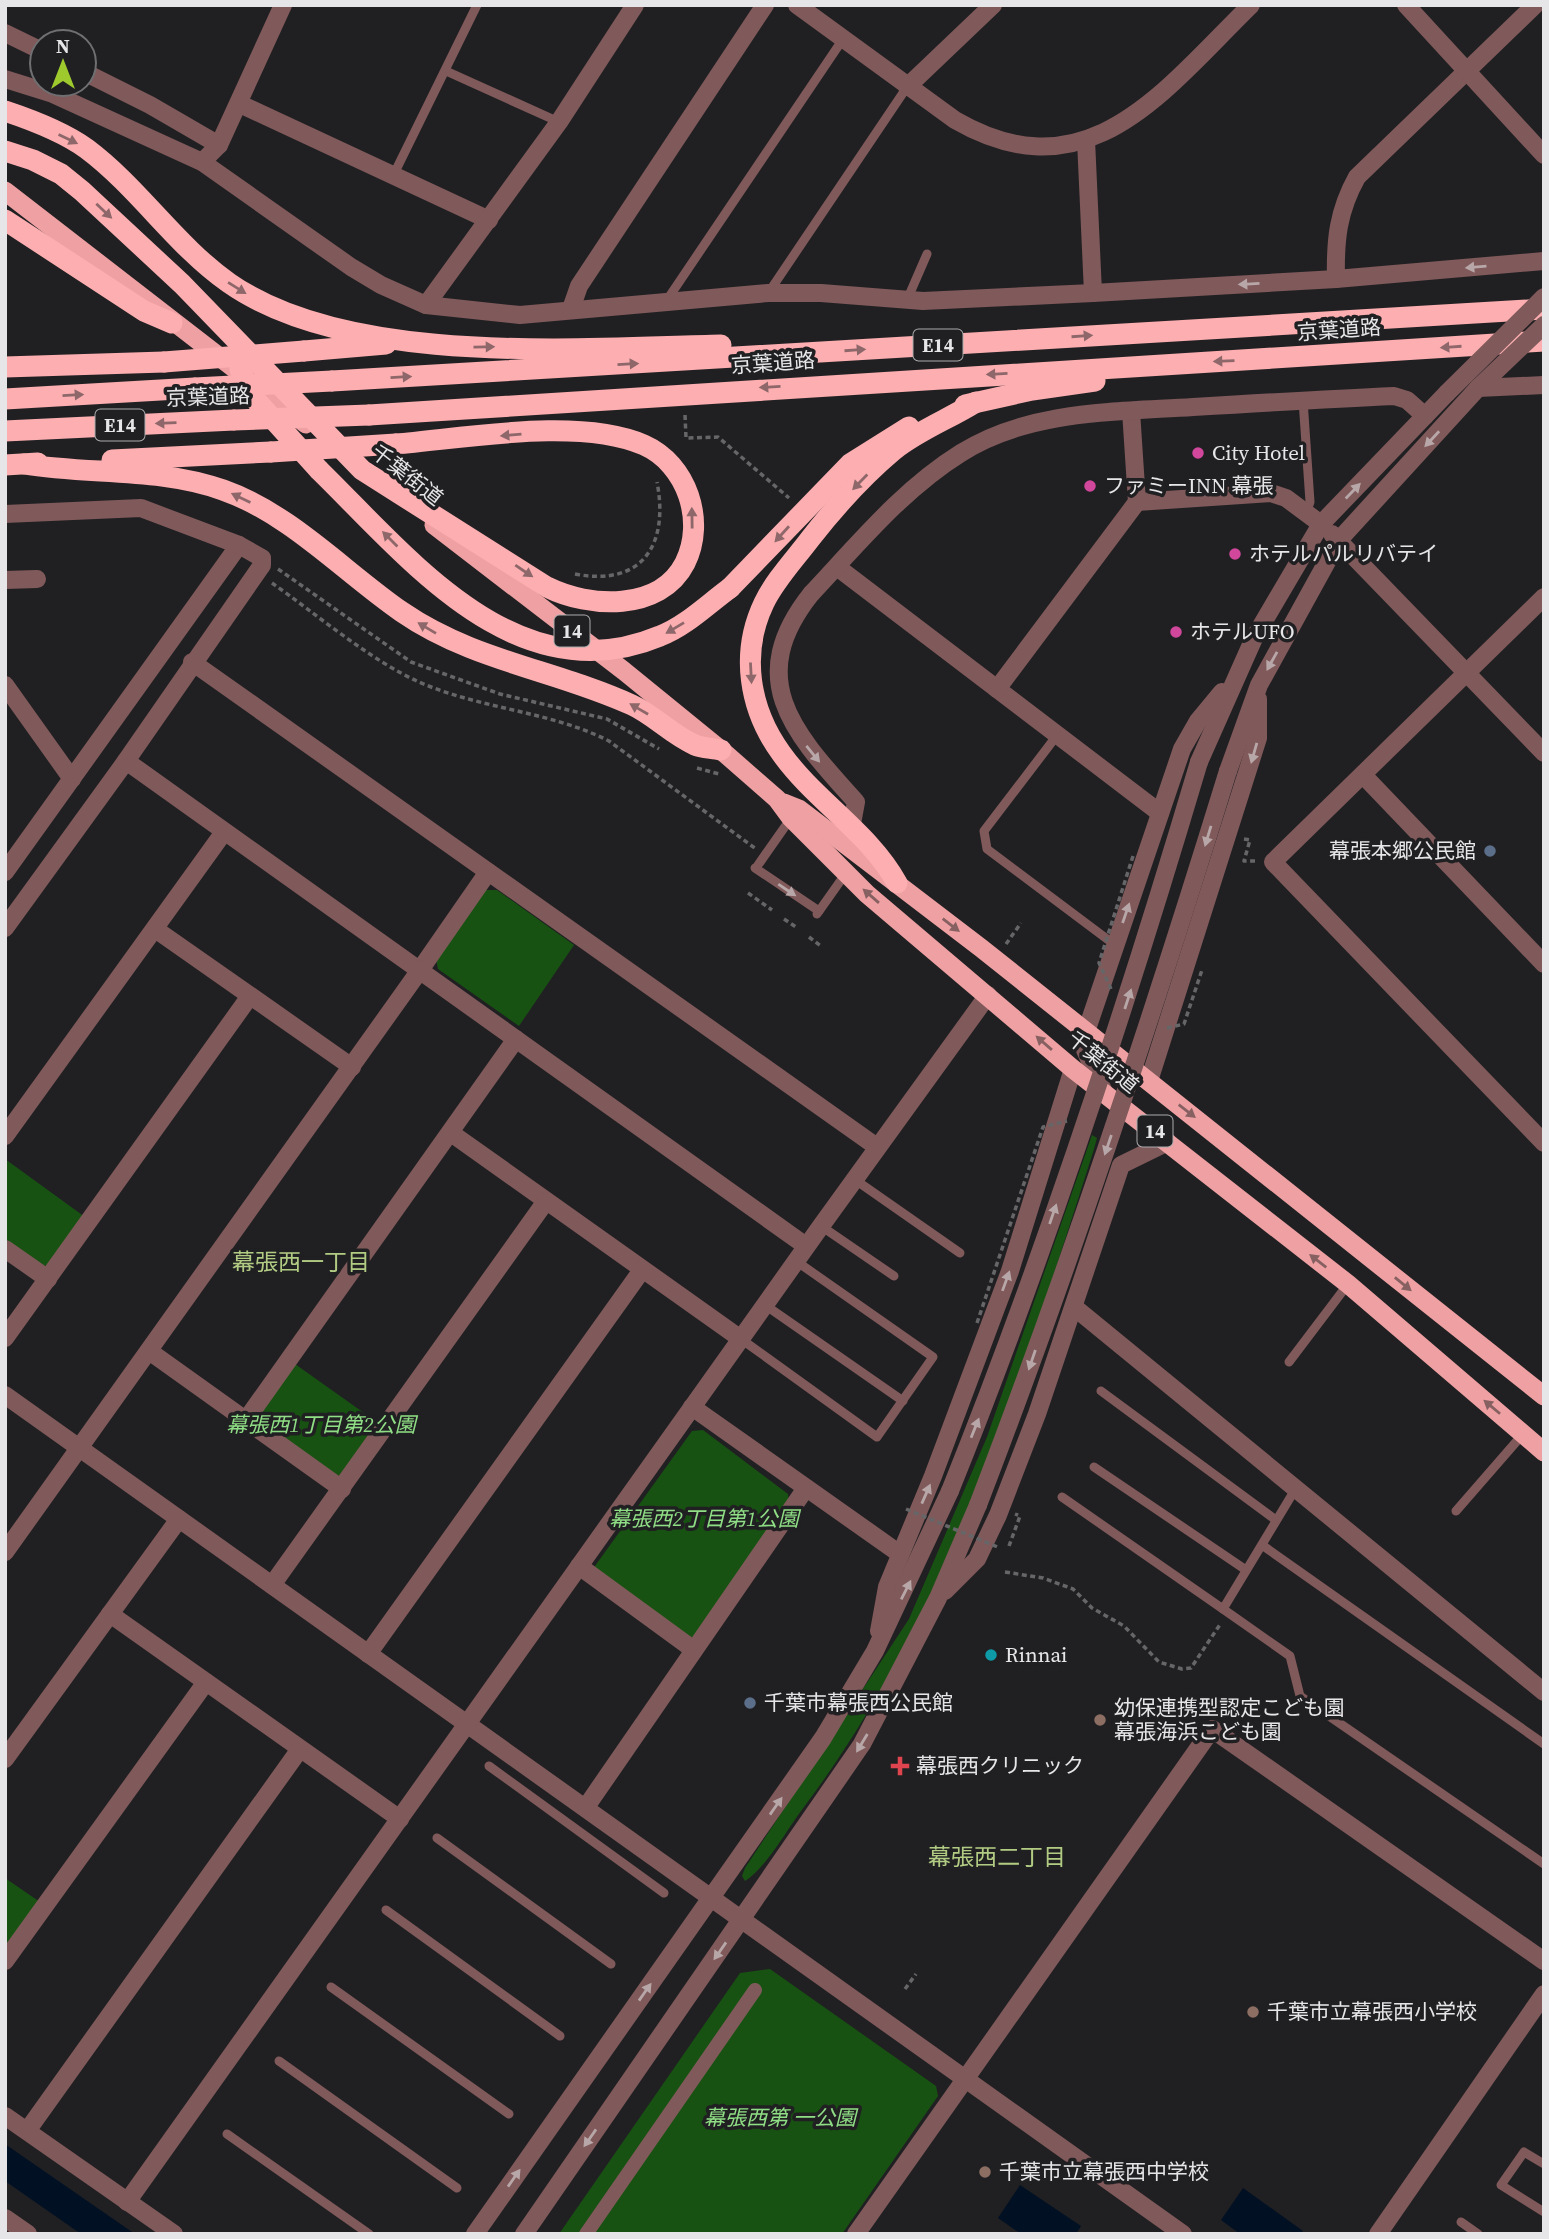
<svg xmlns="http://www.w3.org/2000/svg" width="1549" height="2239" font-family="'Source Serif 4','Noto Sans JP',serif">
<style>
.green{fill:#185212}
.water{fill:#011023}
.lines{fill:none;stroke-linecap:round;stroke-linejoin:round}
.path{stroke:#666668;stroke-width:3.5;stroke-dasharray:5 3.5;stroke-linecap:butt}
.service{stroke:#80595a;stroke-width:9}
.pedestrian{stroke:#80595a;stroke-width:14}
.minor{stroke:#80595a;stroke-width:18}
.tertiary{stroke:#80595a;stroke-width:18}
.trunk{stroke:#eea0a2;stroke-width:19}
.motorway{stroke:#fcaeb0;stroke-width:21}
.path-bridge{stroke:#666668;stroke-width:3.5;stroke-dasharray:5 3.5;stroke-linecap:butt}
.tertiary-bridge{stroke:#80595a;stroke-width:18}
.motorway-bridge{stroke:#fcaeb0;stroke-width:21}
.oneway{fill:#8e676a}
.oneway2{fill:#b8a7a8}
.oneway3{fill:#876062}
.hotel-dot{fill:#d1479c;stroke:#202023;stroke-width:2.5}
.service-dot{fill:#5c6f8a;stroke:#202023;stroke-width:2.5}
.culture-dot{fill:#0f9aa8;stroke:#202023;stroke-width:2.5}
.education-dot{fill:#8d6e63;stroke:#202023;stroke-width:2.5}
.health-dot{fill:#e0444e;stroke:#202023;stroke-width:2.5}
.labels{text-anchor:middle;stroke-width:7;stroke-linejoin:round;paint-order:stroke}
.shield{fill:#202023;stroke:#ababad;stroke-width:2}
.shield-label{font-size:19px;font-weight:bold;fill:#e6e6e8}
.street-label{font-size:21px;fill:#e6e6e8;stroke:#202023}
.poi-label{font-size:21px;fill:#e6e6e8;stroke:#202023;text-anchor:start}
.park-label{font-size:21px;font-style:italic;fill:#8fde85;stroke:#202023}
.neighbourhood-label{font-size:23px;fill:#b2cb83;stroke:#202023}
</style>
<rect width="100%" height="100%" fill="#202023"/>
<g class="green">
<polygon points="484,890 497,890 574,945 519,1026 438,969 436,959"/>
<path d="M1092 1135 1097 1138 1094 1149C1021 1378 948 1617 801 1811 787 1830 765 1869 745 1881L742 1876 745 1868 909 1619 987 1437Z"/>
<polygon points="5,1159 85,1217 50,1265 42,1266 5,1240"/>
<polygon points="295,1364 381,1425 345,1476 335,1476 260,1423 260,1413"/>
<polygon points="703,1430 788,1494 789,1505 693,1637 686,1638 594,1574 595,1566 692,1431"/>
<polygon points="5,1878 40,1902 5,1950"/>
<polygon points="770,1969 936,2086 938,2096 842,2234 559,2234 740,1973"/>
</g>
<g class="water">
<polygon points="5,2144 135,2234 81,2234 5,2181"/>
<polygon points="1020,2185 1081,2226 1076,2234 1021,2234 998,2218"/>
<polygon points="1243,2188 1303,2231 1301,2234 1240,2234 1221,2220"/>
</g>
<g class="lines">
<g class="path">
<polyline points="685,415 686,438 718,437 789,498"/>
<polyline points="278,569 411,662 500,694 607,719 659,749"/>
<path d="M575 574C643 587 669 544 657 482"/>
<path d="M272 583C316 614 370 660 419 682 480 709 550 711 609 741L756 849"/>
<polyline points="697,768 719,774"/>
<polyline points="1244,839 1250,840 1244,861 1255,861"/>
<polyline points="748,893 772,910"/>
<polyline points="784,919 796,927"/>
<polyline points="809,937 822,947"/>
<polyline points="1006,944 1021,923"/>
<polyline points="1009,1546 1020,1516 1015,1514"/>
<polyline points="1005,1572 1043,1578 1073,1589 1092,1608 1124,1626 1159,1662 1182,1669 1191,1668 1221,1623"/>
<polyline points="905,1989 916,1974"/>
</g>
<g class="service">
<polyline points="446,71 559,122"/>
<polyline points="393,176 477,5"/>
<polyline points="769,292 907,87"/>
<polyline points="667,300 843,39"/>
<polyline points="907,300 927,254"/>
<polyline points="1303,400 1310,502 1306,513"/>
<polyline points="1058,734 984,831 987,849 1115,945"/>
<polyline points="758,865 791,818"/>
<polyline points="755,868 819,911"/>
<polyline points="817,914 846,873"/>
<polyline points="854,1179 960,1253"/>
<polyline points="821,1226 894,1276"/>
<polyline points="765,1305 903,1401"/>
<polyline points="741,1339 877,1437 933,1357 796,1261"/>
<polyline points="1289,1362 1348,1284"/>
<polyline points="1101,1391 1276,1520"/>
<polyline points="1094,1467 1246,1570"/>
<polyline points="1062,1497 1223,1609 1296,1488"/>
<polyline points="1456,1511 1523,1434"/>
<polyline points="1262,1545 1544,1744"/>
<polyline points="1223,1609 1290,1656 1300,1696 1544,1864"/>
<polyline points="489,1766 664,1893"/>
<polyline points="437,1838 611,1964"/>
<polyline points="386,1910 560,2036"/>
<polyline points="331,1987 509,2114"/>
<polyline points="279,2061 457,2188"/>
<polyline points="227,2134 369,2234"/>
<polyline points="1544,2164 1524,2152 1501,2185 1544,2212"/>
<polyline points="1461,2222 1478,2234"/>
</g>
<polyline class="pedestrian" points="586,2234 755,1990"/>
<g class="minor">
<polyline points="5,33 42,51"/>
<polyline points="84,72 150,105 219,145"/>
<polyline points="5,79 53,94 202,162 351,267 381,285 426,305 520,315 768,293 821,293 923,301 1093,293 1086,140"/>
<polyline points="907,87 993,5"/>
<polyline points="240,104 489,220"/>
<polyline points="202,162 219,145 283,5"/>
<path d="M1336 279C1335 240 1338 211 1357 177L1535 5"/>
<polyline points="1093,293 1336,279 1544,261"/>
<polyline points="426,305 559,122 635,5"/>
<polyline points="571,309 579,286 765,5"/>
<polyline points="1478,388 1544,385"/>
<polyline points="1137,502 1271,493 1286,498 1321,524"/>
<polyline points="837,567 1160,813"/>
<polyline points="5,580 37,579"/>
<polyline points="1544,597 1273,862 1544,1143"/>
<polyline points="192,662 877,1147"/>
<polyline points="5,685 72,779"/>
<polyline points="997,689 1137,502 1131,411"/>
<polyline points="1364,776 1544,964"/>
<path d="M851 829 856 802C796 735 742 681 811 594 858 544 903 489 961 453 1029 410 1116 412 1193 407 1260 403 1327 399 1394 396L1407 400 1425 416"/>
<polyline points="5,872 239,545"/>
<polyline points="155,929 352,1067"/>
<polyline points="420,970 488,872"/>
<polyline points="451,1133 741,1339"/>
<polyline points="5,1136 224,832"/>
<polyline points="5,1249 48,1279"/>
<polyline points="1074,1307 1544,1692"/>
<polyline points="5,1338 250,996"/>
<polyline points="149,1351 342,1489"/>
<polyline points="692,1407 900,1554"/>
<polyline points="246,1420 516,1039"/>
<polyline points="579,1566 694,1650"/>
<polyline points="272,1585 546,1201"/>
<polyline points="110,1614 400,1819"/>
<polyline points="368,1654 642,1270"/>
<polyline points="5,1759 179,1519"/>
<polyline points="586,1807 806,1488"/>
<polyline points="5,1961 206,1682"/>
<polyline points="27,2131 300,1749"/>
<polyline points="856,2234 1212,1729 1544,1961"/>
</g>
<g class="tertiary">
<path d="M797 5 955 120C1088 197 1164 90 1251 5"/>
<polyline points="1406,5 1544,155"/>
<polyline points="5,514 141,508 239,545 262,558 262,565 126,761 5,928"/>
<polyline points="1332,534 1544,753"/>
<polyline points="126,761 806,1246"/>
<polyline points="1199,762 1254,638 1321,524 1447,393"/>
<polyline points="1228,771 1259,685 1339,540 1478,388"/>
<polyline points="1149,1081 1258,738 1258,699"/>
<polyline points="1103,1090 1085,1050 1086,1032 1182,749 1198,721 1222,692"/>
<polyline points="5,1395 1183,2234"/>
<polyline points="5,1552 420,970"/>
<polyline points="945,1591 977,1559 998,1515 1037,1414 1121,1165 1168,1142"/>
<polyline points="879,1631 887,1587 933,1476 1010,1271 1073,1069"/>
<polyline points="5,2116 174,2234"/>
<polyline points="127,2202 821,1226 988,995"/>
<polyline points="5,2218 28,2234"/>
<polyline points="475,2234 823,1738 875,1651 950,1491"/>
<polyline points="524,2234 862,1744 938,1598 978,1505"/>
<polyline points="1378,2234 1544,1994"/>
</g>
<g class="trunk">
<polyline points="5,191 306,424"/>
<polyline points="434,525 624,671 721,750 777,799 791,818 867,894 1073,1069 1348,1284 1544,1452"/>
<polyline points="784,803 799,809 981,948 1544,1396"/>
</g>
<g class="motorway">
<path d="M5 111C32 120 64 132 87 149 139 188 176 246 229 283 349 367 579 348 721 345"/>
<path d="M5 151 33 160 61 174 82 191 182 284 362 470 547 587C589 608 660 612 685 563 706 521 687 464 644 445 579 417 467 438 396 444"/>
<polyline points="5,220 144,311 172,323"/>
<polyline points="304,351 386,344"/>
<polyline points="5,367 164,362"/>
<polyline points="240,370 253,397 319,470"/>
<polyline points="332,381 1544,309"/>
<polyline points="5,399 195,388"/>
<polyline points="965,405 1032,390 1095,381"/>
<polyline points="369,415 1544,341"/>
<polyline points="5,431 234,420"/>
<polyline points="112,460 271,452"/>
<path d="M24 464C90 475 159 467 223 490 291 514 344 572 402 612 473 661 556 670 632 705 654 715 672 735 695 745 702 748 712 748 721 750"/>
<polyline points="5,465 38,463"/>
<polyline points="730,588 850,464 909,427"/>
<path d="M897 883C869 832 815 801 781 753 749 709 740 653 764 603 775 580 795 559 810 539 835 507 863 476 894 450 919 430 949 419 976 402"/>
</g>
<g class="path-bridge">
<polyline points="1111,989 1099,963 1133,856"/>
<polyline points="1167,1028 1184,1024 1202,970"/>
<polyline points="977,1323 1043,1127 1067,1121"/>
<polyline points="906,1509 1000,1548"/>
</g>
<g class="tertiary-bridge">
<polyline points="1478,388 1544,325"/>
<polyline points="1447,393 1544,297"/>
<path d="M950 1491C1046 1253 1126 1008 1199 762"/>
<path d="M978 1505C1071 1264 1152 1018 1228 771"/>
</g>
<g class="motorway-bridge">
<polyline points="164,362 304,351"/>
<polyline points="195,388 332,381"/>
<polyline points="234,420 369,415"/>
<polyline points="271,452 396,444"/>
<path d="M319 470C409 558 517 696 660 636 686 626 708 604 730 588"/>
</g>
</g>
<defs><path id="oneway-solid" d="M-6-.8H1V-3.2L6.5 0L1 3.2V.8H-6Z" transform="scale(1.75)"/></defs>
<g class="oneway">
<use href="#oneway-solid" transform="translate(68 139) rotate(26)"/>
<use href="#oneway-solid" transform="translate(104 211) rotate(43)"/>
<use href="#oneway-solid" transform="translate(237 288) rotate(32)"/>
<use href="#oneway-solid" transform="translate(1082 336) rotate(-4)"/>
<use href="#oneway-solid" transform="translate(484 347) rotate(-1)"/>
<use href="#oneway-solid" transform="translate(1451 347) rotate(176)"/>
<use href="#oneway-solid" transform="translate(855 350) rotate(-4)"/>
<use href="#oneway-solid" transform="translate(1224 361) rotate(178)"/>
<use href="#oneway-solid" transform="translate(628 364) rotate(-3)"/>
<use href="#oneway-solid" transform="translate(997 374) rotate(177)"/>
<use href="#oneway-solid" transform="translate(401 377) rotate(-3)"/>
<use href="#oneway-solid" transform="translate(770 387) rotate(177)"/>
<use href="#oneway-solid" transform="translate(73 395) rotate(-3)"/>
<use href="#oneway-solid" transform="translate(166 423) rotate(178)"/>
<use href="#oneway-solid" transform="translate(511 435) rotate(175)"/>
<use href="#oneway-solid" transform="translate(860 482) rotate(134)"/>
<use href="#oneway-solid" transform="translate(241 498) rotate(-154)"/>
<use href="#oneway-solid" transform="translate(692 518) rotate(-91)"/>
<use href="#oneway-solid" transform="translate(782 534) rotate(132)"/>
<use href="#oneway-solid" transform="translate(390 539) rotate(-135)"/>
<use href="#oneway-solid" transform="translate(524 571) rotate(34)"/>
<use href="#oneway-solid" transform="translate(427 628) rotate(-149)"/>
<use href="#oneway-solid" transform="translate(675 628) rotate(149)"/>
<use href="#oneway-solid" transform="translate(751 673) rotate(87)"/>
<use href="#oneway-solid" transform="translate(639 709) rotate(-150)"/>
</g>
<g class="oneway2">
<use href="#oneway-solid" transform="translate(1476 267) rotate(175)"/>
<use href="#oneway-solid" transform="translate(1249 284) rotate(177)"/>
<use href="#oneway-solid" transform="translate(1432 439) rotate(133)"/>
<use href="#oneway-solid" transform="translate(1353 491) rotate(-46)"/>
<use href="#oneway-solid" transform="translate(1272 661) rotate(119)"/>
<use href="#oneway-solid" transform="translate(1254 753) rotate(106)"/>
<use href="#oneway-solid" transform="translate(813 754) rotate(51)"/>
<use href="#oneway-solid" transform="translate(1208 836) rotate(107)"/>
<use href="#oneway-solid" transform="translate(787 890) rotate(34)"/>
<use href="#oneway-solid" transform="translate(1126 913) rotate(-71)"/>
<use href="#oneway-solid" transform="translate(1128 999) rotate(-72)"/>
<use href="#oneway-solid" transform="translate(1108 1145) rotate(109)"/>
<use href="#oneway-solid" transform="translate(1053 1214) rotate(-71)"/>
<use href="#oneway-solid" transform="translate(1006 1281) rotate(-70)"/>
<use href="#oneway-solid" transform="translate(1032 1360) rotate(109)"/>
<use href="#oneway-solid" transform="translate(975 1428) rotate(-68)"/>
<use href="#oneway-solid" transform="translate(926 1494) rotate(-66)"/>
<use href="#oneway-solid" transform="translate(906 1590) rotate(-63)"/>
<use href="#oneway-solid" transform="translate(862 1743) rotate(121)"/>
<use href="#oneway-solid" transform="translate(776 1806) rotate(-55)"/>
<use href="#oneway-solid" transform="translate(720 1951) rotate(125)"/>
<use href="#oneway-solid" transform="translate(645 1992) rotate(-55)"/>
<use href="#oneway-solid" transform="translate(590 2138) rotate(125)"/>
<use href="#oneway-solid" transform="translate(514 2178) rotate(-55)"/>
</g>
<g class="oneway3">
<use href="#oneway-solid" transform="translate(871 896) rotate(-139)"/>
<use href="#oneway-solid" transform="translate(951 925) rotate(38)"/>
<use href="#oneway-solid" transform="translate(1044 1043) rotate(-139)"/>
<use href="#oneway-solid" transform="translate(1187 1111) rotate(38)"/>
<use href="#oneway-solid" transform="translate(1318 1261) rotate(-142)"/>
<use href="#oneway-solid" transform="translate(1403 1284) rotate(39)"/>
<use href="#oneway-solid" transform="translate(1492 1407) rotate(-140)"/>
</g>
<g class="hotel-dot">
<circle cx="1198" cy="453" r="7"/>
<circle cx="1090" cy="486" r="7"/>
<circle cx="1235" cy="554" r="7"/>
<circle cx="1176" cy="632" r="7"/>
</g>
<g class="service-dot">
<circle cx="1490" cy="851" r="7"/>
<circle cx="750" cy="1703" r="7"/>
</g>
<circle class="culture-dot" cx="991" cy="1655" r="7"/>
<g class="education-dot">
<circle cx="1100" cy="1720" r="7"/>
<circle cx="1253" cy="2012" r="7"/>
<circle cx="985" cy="2172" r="7"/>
</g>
<path class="health-dot" d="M896.5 1755.5h7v7h7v7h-7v7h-7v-7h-7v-7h7z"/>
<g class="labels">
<g class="shield">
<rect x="913.5" y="329.5" width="49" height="31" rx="5"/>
<rect x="95.5" y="409.5" width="49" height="31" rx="5"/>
<rect x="554.5" y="615.5" width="35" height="31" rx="5"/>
<rect x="1137.5" y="1115.5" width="35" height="31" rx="5"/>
</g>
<g class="shield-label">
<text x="938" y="352">E14</text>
<text x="120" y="432">E14</text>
<text x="572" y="638">14</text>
<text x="1155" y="1138">14</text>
</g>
<g class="street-label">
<text transform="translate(1339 330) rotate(-4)" y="7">京葉道路</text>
<text transform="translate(773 363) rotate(-4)" y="7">京葉道路</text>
<text transform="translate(208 397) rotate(-2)" y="7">京葉道路</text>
<text transform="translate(407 475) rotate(38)" y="7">千葉街道</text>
<text transform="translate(1103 1062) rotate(39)" y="7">千葉街道</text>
</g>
<g class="poi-label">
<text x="1212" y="460">City Hotel</text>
<text x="1104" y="493">ファミーINN 幕張</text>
<text x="1249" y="561">ホテルパルリバテイ</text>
<text x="1190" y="639">ホテルUFO</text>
<text x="1476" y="858" text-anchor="end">幕張本郷公民館</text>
<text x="1005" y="1662">Rinnai</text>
<text x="764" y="1710">千葉市幕張西公民館</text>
<text x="1114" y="1715">幼保連携型認定こども園<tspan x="1114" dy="24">幕張海浜こども園</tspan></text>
<text x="916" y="1773">幕張西クリニック</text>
<text x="1267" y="2019">千葉市立幕張西小学校</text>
<text x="999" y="2179">千葉市立幕張西中学校</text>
</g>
<g class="park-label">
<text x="321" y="1432">幕張西1丁目第2公園</text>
<text x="704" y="1526">幕張西2丁目第1公園</text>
<text x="780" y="2125">幕張西第 一公園</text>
</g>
<g class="neighbourhood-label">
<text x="301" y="1270">幕張西一丁目</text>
<text x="997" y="1865">幕張西二丁目</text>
</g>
</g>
<rect width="1549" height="2239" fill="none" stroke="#e6e6e8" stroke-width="14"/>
<g transform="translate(63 63)"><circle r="33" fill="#202023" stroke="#6f6f72" stroke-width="2"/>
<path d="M0-5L12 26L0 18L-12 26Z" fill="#9fca2e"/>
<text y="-10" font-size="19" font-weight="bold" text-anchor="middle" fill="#e6e6e8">N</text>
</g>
</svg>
